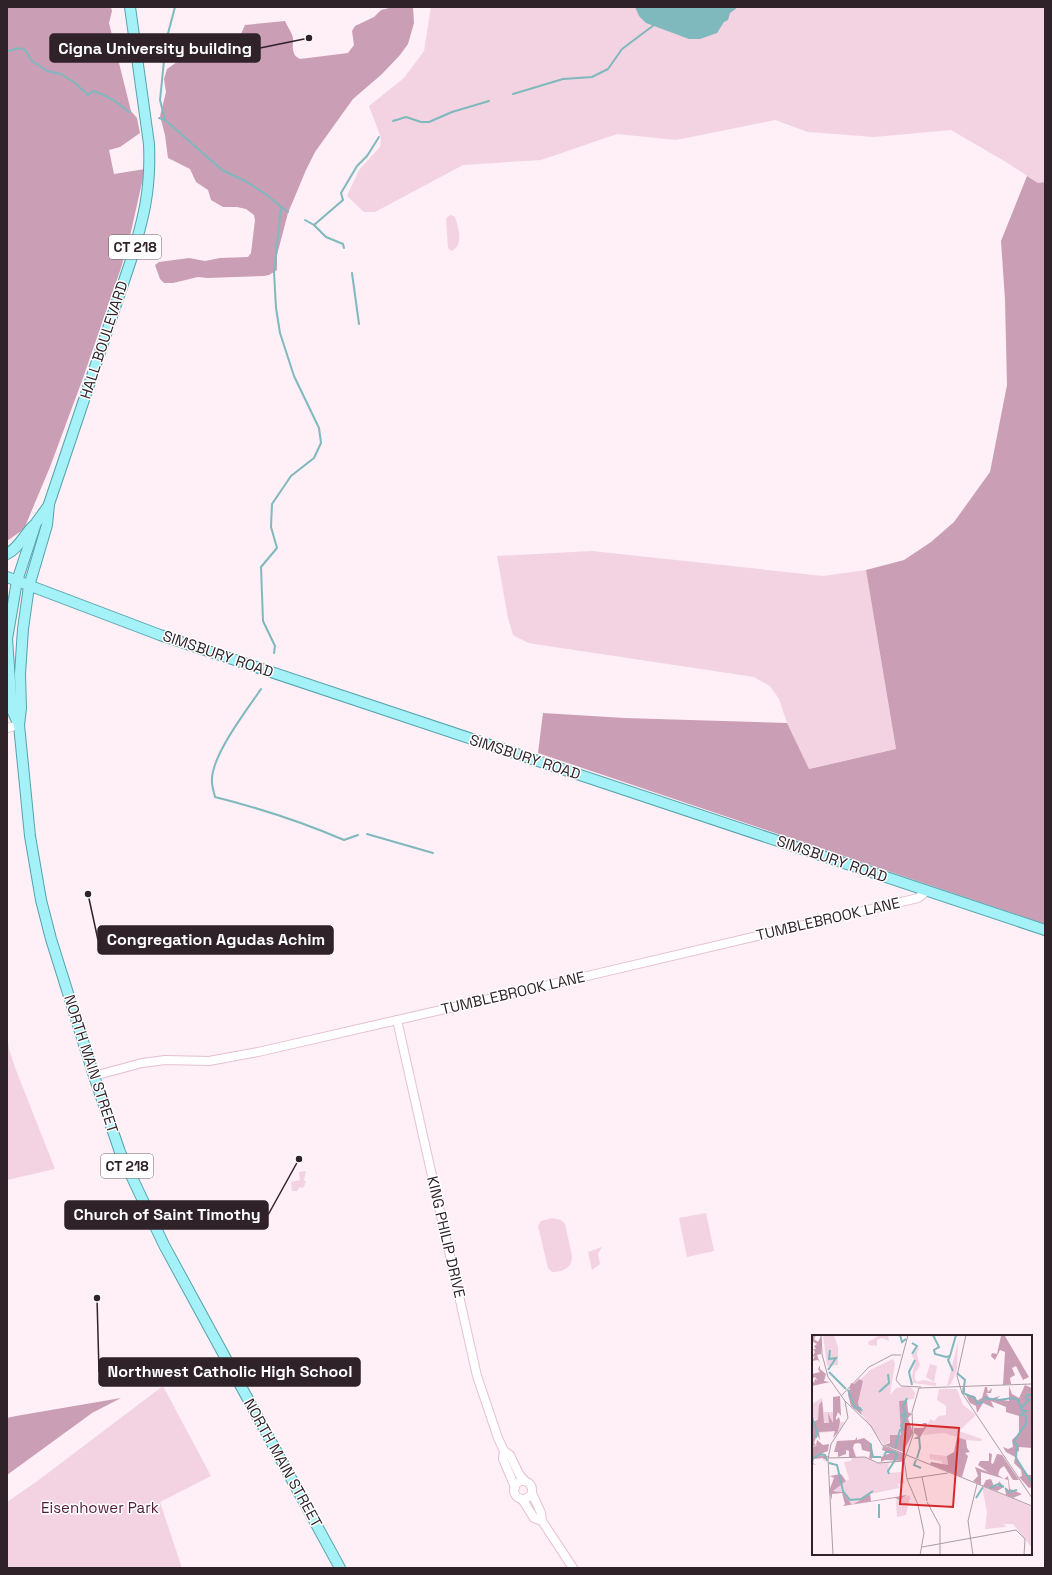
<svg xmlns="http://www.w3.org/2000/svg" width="1052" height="1575" font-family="'Space Grotesk',sans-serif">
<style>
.green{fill:#f3d3e2}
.forest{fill:#ca9eb4}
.water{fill:#7fb8bd}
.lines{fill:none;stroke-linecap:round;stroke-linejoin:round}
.stream{stroke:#7fb8bd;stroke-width:2}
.minor-casing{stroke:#e5bfd1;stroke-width:10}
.major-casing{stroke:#54a3ac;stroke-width:12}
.minor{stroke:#fff;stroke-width:8}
.major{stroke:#a4f1f8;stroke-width:10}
.labels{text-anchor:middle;stroke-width:3;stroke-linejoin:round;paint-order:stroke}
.shield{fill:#fff;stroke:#6e6469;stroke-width:1}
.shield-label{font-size:14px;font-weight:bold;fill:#302229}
.street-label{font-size:15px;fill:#302229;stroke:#fff}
.park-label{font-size:15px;fill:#4f1938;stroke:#fff}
.inset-river{fill:none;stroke:#7fb8bd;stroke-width:2}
.inset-road{fill:none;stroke:#ac9da4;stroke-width:1}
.view{fill:#d62828;fill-opacity:0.15;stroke:#d62828;stroke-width:2}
.inset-edge{fill:none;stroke:#302229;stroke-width:2}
.leader{fill:none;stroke:#302229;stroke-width:1.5}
.callout-dot{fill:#302229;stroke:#fff;stroke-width:1.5}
.callout{fill:#302229;stroke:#302229;stroke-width:1.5}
.callout-label{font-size:16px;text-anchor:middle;font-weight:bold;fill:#fff}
</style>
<rect width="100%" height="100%" fill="#ffeff6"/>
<g class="green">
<polygon points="431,7 1045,7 1045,182 1038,183 1006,162 951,130 874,137 808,132 775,120 676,140 617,134 541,160 463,165 375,212 364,212 347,196 359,170 380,147 381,138 369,106 404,78 424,51"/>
<path d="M451 215 455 217C458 227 465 246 451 251L448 248 446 219 447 217Z"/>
<polygon points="592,551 823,576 866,570 896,749 808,769 787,723 779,699 770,686 754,677 528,643 513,635 508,618 497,556"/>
<polygon points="7,1034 9,1049 16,1070 55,1169 7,1180"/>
<polygon points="306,1171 304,1180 306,1182 303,1188 300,1187 297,1191 292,1191 291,1182 300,1180 299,1172"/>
<polygon points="706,1213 714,1251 687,1257 679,1218"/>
<path d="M552 1218 561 1220 565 1224 572 1256C572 1268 563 1272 552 1272L548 1268 538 1226 541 1221Z"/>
<polygon points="602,1247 598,1254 600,1264 592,1270 588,1252"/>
<polygon points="163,1386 211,1476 160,1502 182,1568 7,1568 7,1502 36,1482"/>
</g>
<g class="forest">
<polygon points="7,7 111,7 112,11 109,23 131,111 137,118 140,133 120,147 109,150 114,174 145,169 130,236 121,268 83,378 50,467 24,529 7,541"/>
<path d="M393 7H413L414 23 408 44 400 55 382 74 353 99 315 152 306 170 288 213 277 255V270L269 275 264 276 207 278 198 277 173 283H164L160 279 155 265 159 262 189 258 205 261 220 258 248 257 251 253 255 220 254 215 246 209 237 207H223L211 200 208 190 196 182 190 169 168 158 165 135 160 116 166 92 164 79 167 69 184 57 194 56 229 42 241 34 245 25 285 21C287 26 293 34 293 39 293 47 291 55 300 59L348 53 354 45 352 31 355 26 374 17 381 10Z"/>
<polygon points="1027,176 1038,183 1045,182 1045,924 538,753 543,713 624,718 787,723 809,769 896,749 866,570 904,560 931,542 954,522 990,472 1007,385 1005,300 1001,241"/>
<polygon points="121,1398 92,1413 7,1475 7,1418 16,1416"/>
</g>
<polygon class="water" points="635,7 738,7 730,13 728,20 724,22 717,33 700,39 689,39 646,23 639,16"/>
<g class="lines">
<g class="stream">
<path d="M7 50 9 51 19 48 25 50 32 61 47 71 61 74 74 82 88 95 93 91C102 94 112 99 119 104 123 107 125 110 129 112"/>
<polyline points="513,94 563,79 592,77 608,69 622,49 654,25"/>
<polyline points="159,118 165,120 222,170 245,181 264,193 288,212"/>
<polyline points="165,120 160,100 166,41 175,7"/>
<polyline points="393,121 406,117 421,122 429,122 452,112 489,101"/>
<polyline points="305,220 314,225 326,237 343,244 344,248"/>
<polyline points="314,225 343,200 341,193 357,166 367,156 379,137"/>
<polyline points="352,273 359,324"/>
<polyline points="274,653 275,646 263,621 261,567 277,548 271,527 272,504 291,476 314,458 321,443 319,428 294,376 280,333 276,308 274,272 281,207"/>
<path d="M261 689C247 710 210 757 212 782 212 787 214 792 215 797 259 808 302 822 344 840L358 835"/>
<polyline points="367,834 433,853"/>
</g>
<defs>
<g id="minor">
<polyline points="7,728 19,725"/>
<polyline points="397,1020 477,1376 498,1438 504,1451 510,1455 519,1474 525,1481"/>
<polyline points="94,1076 142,1063 165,1060 209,1061 258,1052 515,993 918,898 927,891"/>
<polyline points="504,1451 503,1459 515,1487"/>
<circle cx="523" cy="1490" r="9"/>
<polyline points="532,1493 541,1513 542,1521 573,1568"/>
<polyline points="522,1499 534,1518 542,1521"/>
</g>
<g id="major">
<path d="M130 7 149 144C151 189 144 217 131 260L49 504 47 525 29 586 23 629 20 674 21 708 19 725 30 836 41 900 51 939 94 1076 120 1152 164 1245 340 1568"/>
<path d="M7 554C19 548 24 535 33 526"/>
<polyline points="7,577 160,635 1045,930"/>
<polyline points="18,723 12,710 7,639 17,581 36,523 49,505"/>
</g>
</defs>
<use href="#minor" class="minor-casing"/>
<use href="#major" class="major-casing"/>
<use href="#minor" class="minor"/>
<use href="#major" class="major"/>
</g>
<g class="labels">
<g class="shield">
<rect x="109" y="235" width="52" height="24" rx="3"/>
<rect x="101" y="1154" width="52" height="24" rx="3"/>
</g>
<g class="shield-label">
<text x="135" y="252">CT 218</text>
<text x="127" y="1171">CT 218</text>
</g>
<g class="street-label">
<text transform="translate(104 340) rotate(-72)" y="5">HALL BOULEVARD</text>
<text transform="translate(218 654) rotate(19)" y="5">SIMSBURY ROAD</text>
<text transform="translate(525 757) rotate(18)" y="5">SIMSBURY ROAD</text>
<text transform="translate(832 859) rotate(19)" y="5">SIMSBURY ROAD</text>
<text transform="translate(828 919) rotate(-13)" y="5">TUMBLEBROOK LANE</text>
<text transform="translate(513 993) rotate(-13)" y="5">TUMBLEBROOK LANE</text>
<text transform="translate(91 1064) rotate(72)" y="5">NORTH MAIN STREET</text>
<text transform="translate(446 1237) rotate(77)" y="5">KING PHILIP DRIVE</text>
<text transform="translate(283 1463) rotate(61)" y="5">NORTH MAIN STREET</text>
</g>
<g class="park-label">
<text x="100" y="1513">Eisenhower Park</text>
</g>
</g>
<g transform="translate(812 1335)">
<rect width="220" height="220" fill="#ffeff6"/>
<path d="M11 0H22L26 12V30L15 31ZM68 0H76L77 6 70 3 65 5V11L57 10 56 7ZM146 7 145 35 139 49 135 51ZM107 11 105 20 108 30 103 38V44L105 47 112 45 124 48V51L101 48 100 41 103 26 100 21ZM81 24 83 28 78 60 84 53 98 51 103 58 102 64 87 66 89 100 72 110 50 80 46 68 51 46 48 45 58 35ZM118 29 125 31 122 47 114 42ZM127 54H145L151 70 164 80 147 96 170 104 169 106 154 105 132 98 111 100 118 84 122 86 127 81 134 80V71L125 65ZM10 63 12 77H22V87H33L27 96 6 98 4 85 0 83V69ZM117 119 135 121 136 130 132 131 129 126 118 124ZM53 122 64 128 77 127 76 138 89 137 93 148 86 149 87 153 54 160 40 170 31 157 21 155 37 144 32 127 39 126 40 123ZM170 151 220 172V213L201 189H192L194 192 173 194 175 177ZM97 160 99 164 97 165 94 180 85 182 84 166Z" fill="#f3d3e2"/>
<path d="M0 0H4L2 4 6 7 9 1V19L5 20 8 28 6 25 0 26 3 21 0 22 3 17 1 14H4L2 11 5 9 0 6ZM189 1H193L217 42 211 45 204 31 200 33 203 40 198 43 199 49 191 50 193 17 188 15 183 25 179 21 180 18 185 19ZM8 30V34L14 39 12 46 18 47 0 51V44L2 48 3 44 6 46 3 42 0 44V39L8 37 6 34ZM47 44 51 46 46 68 50 80 39 71 36 60 39 48 42 49ZM213 50 220 53V113L207 112V116L204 117 207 129 216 140H220V152L217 153 207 142 210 141 209 135 202 128 203 122 194 117 191 112 196 114 201 112 200 105 207 98V81L194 77V72L179 66 182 73 171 68 165 78 164 71 158 68 150 53H153V59L163 61 164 66 170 63 173 52H175L176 57 180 53 179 58H174L178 64 188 61 185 64 197 66V51L200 59 207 63ZM28 61 29 81 26 77 24 82V85L27 82 28 86 26 97 21 103 23 96 7 97 8 105 5 100 2 108 4 110 5 105 11 110 17 109 16 116 6 120 16 121 15 124H12L13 127 11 123 2 124 1 128 4 130 0 129V112L6 110 0 111V82L2 86 6 85 7 70 10 66 12 88H17L16 78 21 88V62ZM95 65 96 77 100 79 96 83 101 98 91 117 72 110 78 108V100H89L87 66ZM110 88H115L114 93 107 104H101L106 101 102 98V93H111L114 91ZM45 102V105L52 103 60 109V124L57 123 58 117 50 115 49 109 46 108 42 109 41 113 44 122H37V116L34 115V119L26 122V117H22L25 106 43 105ZM145 102 154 105 155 113 158 117 153 118 156 121 150 142 118 129 119 127 136 130 135 121 142 117ZM71 111 91 119 92 126 73 125 69 127V122L78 118 70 115ZM177 118 180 119 179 128 181 129 185 119 190 120 207 145H201L192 131 188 134 186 140 192 144 196 141 198 154 210 159 201 163 194 160 193 153 197 155 196 145 169 137V150L161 146 166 141 163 132 176 137 166 130 168 126H177ZM29 139 34 146 21 156 31 157 40 170 58 159 59 166 95 160 87 165 83 163 31 171 33 169 30 158 20 159V165L17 156 22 143 18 141ZM179 144 182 151H186L187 146 192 152 185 156 171 151 174 145Z" fill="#ca9eb4"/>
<path class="inset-river" d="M88 0 90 7 94 4M121 0 127 12 122 15 123 19 134 22 138 21 144 0M100 19 105 11 100 8M138 21 136 25 141 36M16 35 24 23 17 24 18 15M17 37 34 54M145 38 153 45 151 58 163 63 165 68H169L173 63 187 65 200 63 206 65 210 76H214L209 80 214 81V88L211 93M100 50 97 37 103 25M36 55 43 73H48L50 76M67 57 77 48 76 39M210 72 217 65 214 63 215 60H220M0 82 5 97 4 103M58 108 61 122H69M83 113 88 95 91 94 89 91 93 85 90 80 94 81 91 72 95 63M72 121 74 117H82M204 122 205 110 202 107 211 92M105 123 108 113 107 101M204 123 220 148M0 124 9 119 13 120 15 126M104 125 102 130 109 133M17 128 25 130 31 156 38 165 49 164 61 156M77 139 76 136 85 122 83 117M178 153 186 149 192 152M193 153 197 157 205 155M164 163 171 152M67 169V183"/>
<path class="inset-road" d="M9 0 10 19 16 42 33 66 59 91 70 110 220 171M96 0 84 45 89 51 109 52M154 0 145 41 150 58 220 163M29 61 57 32 80 20H89M16 123 53 122 66 128 92 126M92 124 95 144 106 170 112 198 108 220M92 126 101 100 100 77 107 53 220 49M110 142 115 166M95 144 136 138M115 167 128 191V220M110 212 204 195 213 204 212 220M21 220 16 124 19 109 36 83 33 66M161 220 156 186 165 149"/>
<path class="view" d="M94 89 147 93 141 172 88 169Z"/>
<rect width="220" height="220" class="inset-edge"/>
</g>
<path class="leader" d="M309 38L260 48M88 894L98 940M299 1159L268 1215M97 1298L99 1372"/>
<g class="callout-dot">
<circle cx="309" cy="38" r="4"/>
<circle cx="88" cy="894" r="4"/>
<circle cx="299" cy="1159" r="4"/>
<circle cx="97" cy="1298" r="4"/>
</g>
<g class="callout">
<rect x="50" y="34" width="210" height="28" rx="4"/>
<rect x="98" y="926" width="235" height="28" rx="4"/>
<rect x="65" y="1201" width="203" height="28" rx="4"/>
<rect x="99" y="1358" width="261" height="28" rx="4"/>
</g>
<g class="callout-label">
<text x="155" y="54">Cigna University building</text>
<text x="216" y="945">Congregation Agudas Achim</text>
<text x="167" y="1220">Church of Saint Timothy</text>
<text x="230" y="1377">Northwest Catholic High School</text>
</g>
<rect width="1052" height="1575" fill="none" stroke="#302229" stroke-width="16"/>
</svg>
